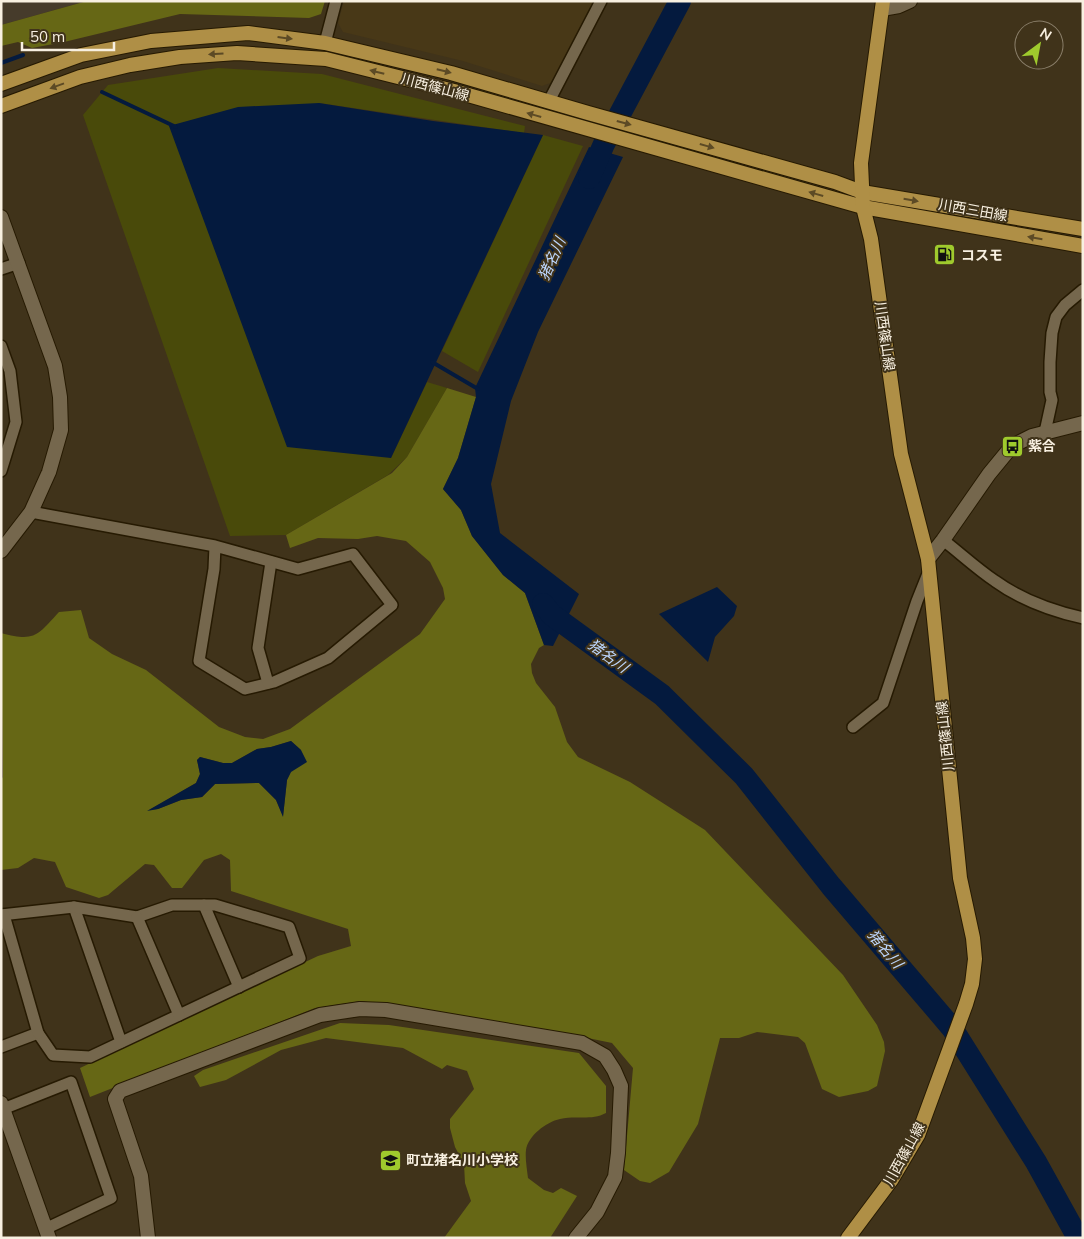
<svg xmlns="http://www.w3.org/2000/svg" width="1084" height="1239" font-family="Mulish,'Noto Sans JP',sans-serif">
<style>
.built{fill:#483817}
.education{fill:#463b2b}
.green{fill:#494a0a}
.forest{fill:#666715;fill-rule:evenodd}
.water{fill:#041a3e}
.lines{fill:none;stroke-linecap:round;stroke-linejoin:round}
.stream{stroke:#041a3e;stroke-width:4}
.river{stroke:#041a3e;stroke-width:22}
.minor-casing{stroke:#261a02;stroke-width:14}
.tertiary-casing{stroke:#261a02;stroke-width:16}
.primary-casing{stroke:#261a02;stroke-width:16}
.minor{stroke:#75674d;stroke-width:11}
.tertiary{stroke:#75674d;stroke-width:14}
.primary{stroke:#af8f46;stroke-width:14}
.oneway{fill:#5c4a25}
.labels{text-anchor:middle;stroke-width:4;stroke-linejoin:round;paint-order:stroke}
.street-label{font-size:14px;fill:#f8f0e1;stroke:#40331a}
.poi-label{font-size:14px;font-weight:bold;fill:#f8f0e1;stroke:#40331a;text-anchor:start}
.water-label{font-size:15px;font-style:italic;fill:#bcd6fd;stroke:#40331a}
</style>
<rect width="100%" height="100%" fill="#40331a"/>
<polygon class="built" points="344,1 595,1 553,82 542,86 463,61 343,32 338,23"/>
<polygon class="education" points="1,1 87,1 1,25"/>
<g class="green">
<polygon points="218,68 322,74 525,126 524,133 319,103 391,458 427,382 447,388 407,457 388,475 286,535 230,536 83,115 108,85"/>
<polygon points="543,135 583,146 478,372 442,351"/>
</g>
<g class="forest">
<polygon points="87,1 325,1 321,14 309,18 180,14 64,42 32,48 18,42 1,46 1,25"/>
<path d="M447 388 476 397 458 458 443 489 461 510 472 536 503 575 525 593 544 645 539 648 531 664 532 673 536 683 555 707 567 742 578 757 630 782 705 830 843 975 877 1025 884 1042 885 1051 877 1086 868 1091 839 1097 822 1089 805 1043 798 1037 757 1032 739 1038H720L698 1124 669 1172 650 1183 640 1181 624 1170 633 1068 612 1043 549 1030 361 1001 315 1008 90 1097 80 1068 318 956 351 946 348 929 231 891 230 860 221 854 204 860 182 888H172L154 865 145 864 108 895 99 898 66 887 55 862 34 858 18 868 1 870V780L3 777 1 633C35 642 37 636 59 612L81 610 89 638 112 654 146 670 219 727 245 737 263 739 290 729 420 634 445 599 443 588 430 562 406 541 377 536 358 539 318 538 290 548 286 535 392 473 407 457ZM291 741 301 750 287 780 283 816 276 800 259 783 215 784 202 797 181 800 158 809 149 810 196 783 200 774 197 760 200 757 223 763H232L257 749 271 747Z"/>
<path d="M340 1023 389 1025 579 1053 606 1086V1113C591 1121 576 1115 560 1119 546 1122 528 1136 526 1150 525 1158 527 1169 528 1178L544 1190 553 1193 561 1188 577 1196 550 1238H444L471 1201 465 1183 464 1164 455 1147 450 1128V1119L474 1089 467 1071 447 1065 442 1069 403 1048 326 1038 281 1050 226 1080 200 1087 194 1076 203 1070Z"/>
</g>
<g class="water">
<polygon points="319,103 433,121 543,135 391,458 287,447 169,126 238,107"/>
<polygon points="589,147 623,157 538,332 511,401 491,484 500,533 579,594 553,646 544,645 525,593 503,575 472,536 461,510 443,489 458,458 476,397 475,388"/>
<polygon points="717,587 737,606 734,616 715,637 708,662 659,614"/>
<polygon points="291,741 301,750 307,762 291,772 287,780 283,817 276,800 259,783 215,784 202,797 181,800 158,809 147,811 196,783 200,774 197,760 200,757 223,763 232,763 257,749 271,747"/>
</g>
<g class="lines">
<g class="stream">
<polyline points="1,63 23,55"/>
<polyline points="102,92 176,127"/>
<polyline points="432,362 478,389"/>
</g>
<g class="river">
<polyline points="589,178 604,144 680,1"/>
<polyline points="543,604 552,615 662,695 744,776 831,886 952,1028 1036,1162 1078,1238"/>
</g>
<defs>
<g id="minor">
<polyline points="325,43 336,1"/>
<polyline points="549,101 601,1"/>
<polyline points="1,269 19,263"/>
<polyline points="1,346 10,371 16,422 1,471"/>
<polyline points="1045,432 1052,400 1050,392 1050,362 1052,333 1056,317 1065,305 1083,290"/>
<polyline points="31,512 215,546 298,569 353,554 392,605 328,658 274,682 245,689 199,661 214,569 215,546"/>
<path d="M943 540C960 553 977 569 995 581 1020 599 1052 611 1083 618"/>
<polyline points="268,683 258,648 271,562"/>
<polyline points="853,727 883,703 917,601 929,571"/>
<polyline points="204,905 239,987"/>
<polyline points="74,907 121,1042"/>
<polyline points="1,915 74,907 137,917 172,905 215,905 289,927 300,958 90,1057 53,1055 38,1033 1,1047"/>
<polyline points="4,915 38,1033"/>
<polyline points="137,917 179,1015"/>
<polyline points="3,1109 71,1082 111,1198 45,1229"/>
</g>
<g id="tertiary">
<polyline points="882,9 899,6 910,1"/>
<polyline points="1,217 55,366 60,397 61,430 49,472 31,512 1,551"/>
<polyline points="928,559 943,540 989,474 1012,446 1032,436 1083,423"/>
<polyline points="1,1103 49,1238"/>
<polyline points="148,1238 141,1176 115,1099 120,1091 320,1015 360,1009 386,1010 582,1043 605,1056 614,1070 621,1086 618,1153 615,1177 597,1212 576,1238"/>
</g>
<g id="primary">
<polyline points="1,84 81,55 151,41 248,33 325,43 451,73 588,113 835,182 862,192 1083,229"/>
<polyline points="1,106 80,77 130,65 180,57 237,53 326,59 454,91 863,207 1083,246"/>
<polyline points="848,1238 892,1179 918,1135 966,1004 972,984 975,959 973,938 960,878 928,559 901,454 871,239 863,207 861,163 883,1"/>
</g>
</defs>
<use href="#minor" class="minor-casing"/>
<use href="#tertiary" class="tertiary-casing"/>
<use href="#primary" class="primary-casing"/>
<use href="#minor" class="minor"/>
<use href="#tertiary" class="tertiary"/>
<use href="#primary" class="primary"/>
</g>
<defs><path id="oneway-solid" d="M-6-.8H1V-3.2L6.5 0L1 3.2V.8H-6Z" transform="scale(1.25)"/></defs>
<g class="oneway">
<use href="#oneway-solid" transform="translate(285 38) rotate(7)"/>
<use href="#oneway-solid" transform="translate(216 54) rotate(176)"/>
<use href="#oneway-solid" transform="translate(444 71) rotate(14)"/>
<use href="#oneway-solid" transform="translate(377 72) rotate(-166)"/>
<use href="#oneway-solid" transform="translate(57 86) rotate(160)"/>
<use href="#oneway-solid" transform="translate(534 115) rotate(-164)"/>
<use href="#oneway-solid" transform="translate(624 123) rotate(15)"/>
<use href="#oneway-solid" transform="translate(707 146) rotate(16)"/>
<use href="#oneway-solid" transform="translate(816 194) rotate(-164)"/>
<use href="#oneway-solid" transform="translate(911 200) rotate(10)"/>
<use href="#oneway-solid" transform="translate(1035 238) rotate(-170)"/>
</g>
<defs>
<symbol id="fuel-square" viewBox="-11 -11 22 22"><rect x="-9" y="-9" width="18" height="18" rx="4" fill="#9fca2d" stroke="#40331a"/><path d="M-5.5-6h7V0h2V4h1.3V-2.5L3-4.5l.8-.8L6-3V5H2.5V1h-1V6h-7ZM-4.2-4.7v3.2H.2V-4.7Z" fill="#111"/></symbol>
<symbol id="bus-square" viewBox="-11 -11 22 22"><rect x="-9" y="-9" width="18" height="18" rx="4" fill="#9fca2d" stroke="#40331a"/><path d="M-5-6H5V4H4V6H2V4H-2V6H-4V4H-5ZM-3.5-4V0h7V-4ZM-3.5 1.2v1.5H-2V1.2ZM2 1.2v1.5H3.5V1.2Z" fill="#111"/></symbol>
<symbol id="school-square" viewBox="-11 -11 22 22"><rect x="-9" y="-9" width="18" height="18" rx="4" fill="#9fca2d" stroke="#40331a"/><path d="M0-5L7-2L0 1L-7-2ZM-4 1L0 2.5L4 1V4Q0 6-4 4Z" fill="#111"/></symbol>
</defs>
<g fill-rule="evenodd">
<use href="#fuel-square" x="932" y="242" width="25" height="25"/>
<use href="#bus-square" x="1000" y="434" width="25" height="25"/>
<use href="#school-square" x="378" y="1148" width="25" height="25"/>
</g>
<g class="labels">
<g class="street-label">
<text transform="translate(435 87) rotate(15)" y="5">川西篠山線</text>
<text transform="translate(973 210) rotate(10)" y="5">川西三田線</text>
<text transform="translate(885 336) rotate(82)" y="5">川西篠山線</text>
<text transform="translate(945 736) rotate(-96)" y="5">川西篠山線</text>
<text transform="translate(904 1154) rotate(-61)" y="5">川西篠山線</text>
</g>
<g class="poi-label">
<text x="961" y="260">コスモ</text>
<text x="1028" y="451">紫合</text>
<text x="406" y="1165">町立猪名川小学校</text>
</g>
<g class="water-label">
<text transform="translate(552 259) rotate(-66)" y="5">猪名川</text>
<text transform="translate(608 656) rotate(36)" y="5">猪名川</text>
<text transform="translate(885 949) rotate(50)" y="5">猪名川</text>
</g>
</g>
<rect width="1084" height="1239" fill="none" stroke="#f8f0e1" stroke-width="5"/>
<g transform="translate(1039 45) rotate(32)"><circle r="24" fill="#40331a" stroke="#8a7f6a"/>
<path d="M0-4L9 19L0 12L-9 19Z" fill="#9fca2d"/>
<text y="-8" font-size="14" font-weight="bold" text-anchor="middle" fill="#f8f0e1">N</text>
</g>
<path d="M22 42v8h92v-8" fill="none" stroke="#f8f0e1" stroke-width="2.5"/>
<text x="30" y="42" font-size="15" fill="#f8f0e1" stroke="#40331a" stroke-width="4" paint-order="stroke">50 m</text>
</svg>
